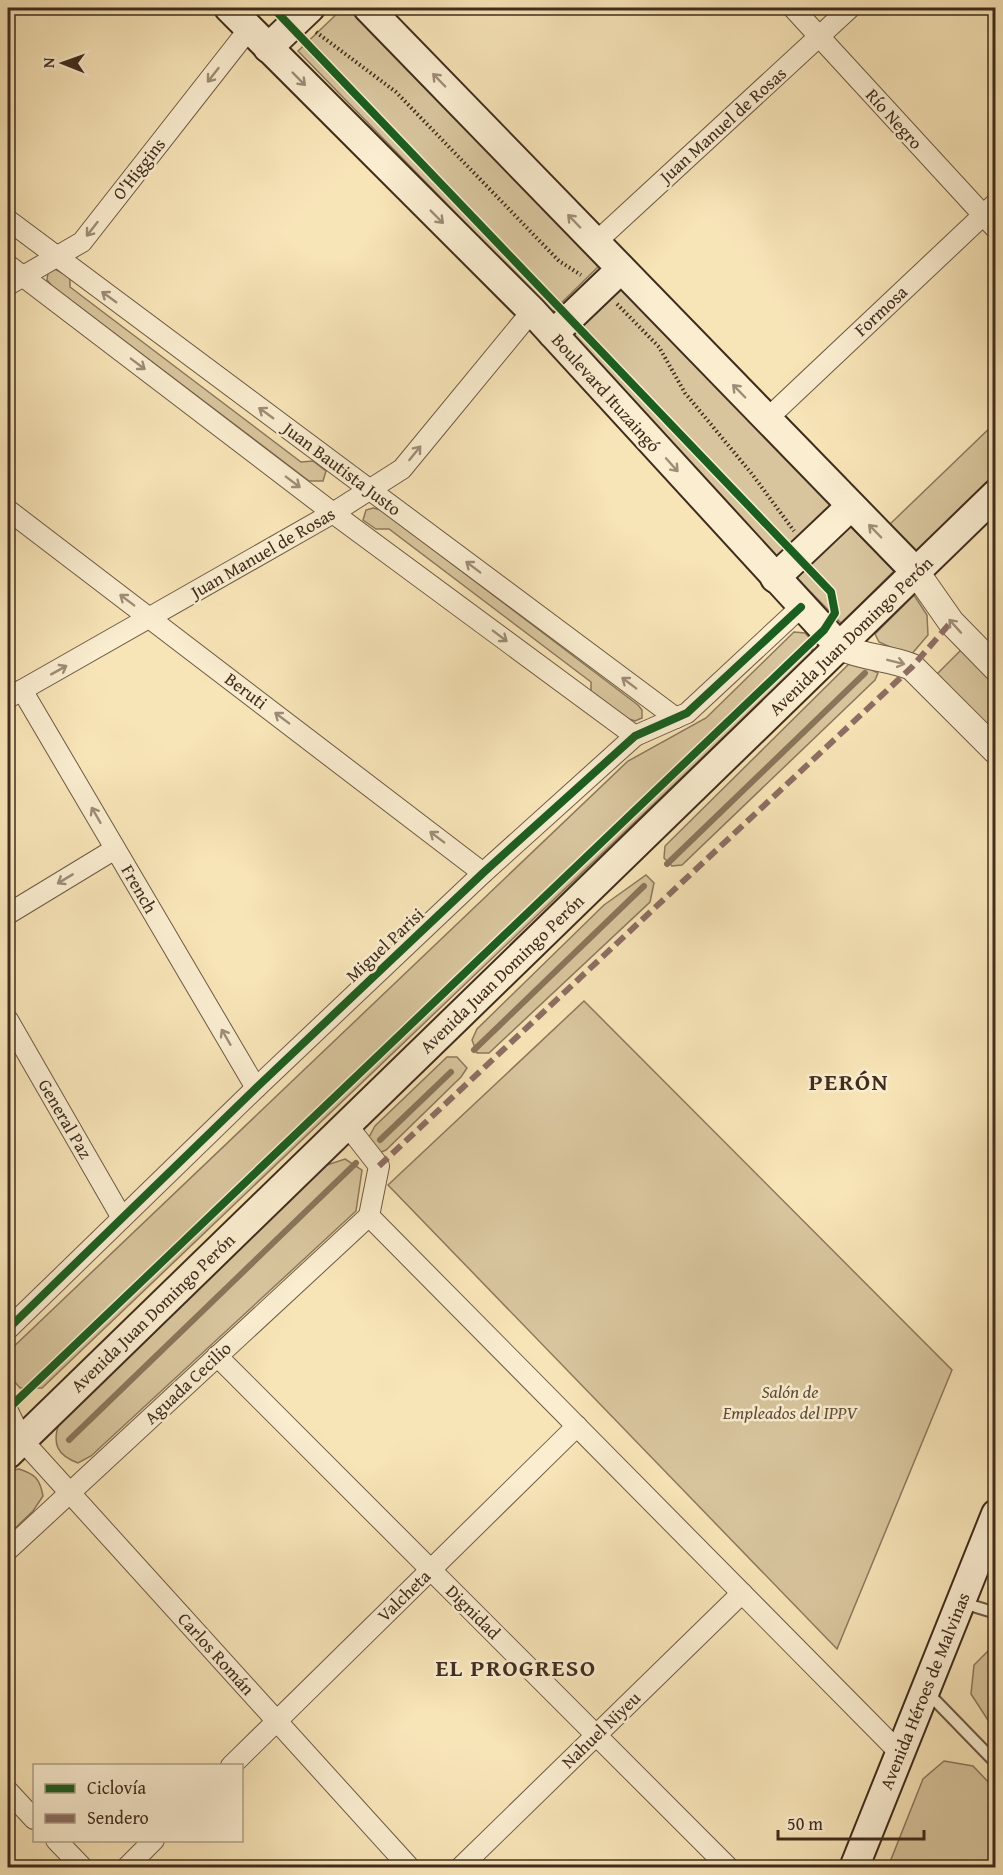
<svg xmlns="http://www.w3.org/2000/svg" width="1003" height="1875" font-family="'Gentium Book Plus',serif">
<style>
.green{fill:#d8c59d;stroke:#8c785d;stroke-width:1.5}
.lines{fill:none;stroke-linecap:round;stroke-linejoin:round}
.stream{stroke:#89755a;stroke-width:6}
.service-casing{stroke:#6e5a44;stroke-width:14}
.minor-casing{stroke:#6e5a44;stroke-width:22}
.tertiary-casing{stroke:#6e5a44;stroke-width:28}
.secondary-casing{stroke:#402c1d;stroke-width:32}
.path{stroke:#402c1d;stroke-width:4;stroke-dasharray:1.5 3;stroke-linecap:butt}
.service{stroke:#faedd0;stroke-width:10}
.minor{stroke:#faedd0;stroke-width:20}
.tertiary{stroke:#faedd0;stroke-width:26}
.secondary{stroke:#faedd0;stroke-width:28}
.quiet{stroke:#8d6e63;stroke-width:6;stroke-dasharray:12 6;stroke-linecap:butt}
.cycleway-casing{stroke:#faedd0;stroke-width:11}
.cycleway{stroke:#1b5e20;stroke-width:8}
.oneway{stroke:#9d8c76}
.labels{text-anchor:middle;stroke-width:5;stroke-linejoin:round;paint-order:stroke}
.street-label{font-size:18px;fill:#402c1d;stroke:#faedd0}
.park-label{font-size:18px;font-style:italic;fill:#5e4b37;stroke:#faedd0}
.district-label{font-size:24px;font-weight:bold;letter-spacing:1.5px;fill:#402c1d;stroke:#faedd0}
</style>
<rect width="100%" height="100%" fill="#f7e4b7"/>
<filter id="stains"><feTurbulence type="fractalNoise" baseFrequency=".00333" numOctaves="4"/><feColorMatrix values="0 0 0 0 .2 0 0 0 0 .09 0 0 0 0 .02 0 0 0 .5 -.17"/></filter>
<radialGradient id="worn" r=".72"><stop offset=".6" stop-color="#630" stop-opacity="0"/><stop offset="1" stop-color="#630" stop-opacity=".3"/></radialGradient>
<g class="green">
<polygon points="343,8 348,8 599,266 552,312 298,51"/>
<polygon points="55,269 70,277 70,287 301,462 313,461 326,471 323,481 309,481 52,286 47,280 48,272"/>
<polygon points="620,288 832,504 778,559 573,335"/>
<polygon points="995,423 995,474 915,552 889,525"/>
<polygon points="373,508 381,510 638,705 642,710 642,718 635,721 626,718 591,692 591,682 389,529 376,529 363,520 366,510"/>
<polygon points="850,526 894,571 841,623 797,578"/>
<polygon points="914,595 927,615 928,635 910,656 879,642 875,634"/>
<polygon points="794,632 805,633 814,643 811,654 42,1388 20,1388 8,1374 8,1352 628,761 706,718"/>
<polygon points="962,649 995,682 995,734 936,675"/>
<polygon points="855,662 878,673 875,680 682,865 672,866 664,858 665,846 849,664"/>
<polygon points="646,875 654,883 650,902 489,1053 477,1053 472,1040 477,1029 604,905"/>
<polygon points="584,1001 952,1370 837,1649 388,1185"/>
<polygon points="447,1057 457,1057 467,1068 461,1077 386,1150 379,1153 368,1139 375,1126"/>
<path d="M345 1159 362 1170 356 1211 91 1456 78 1463C57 1455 52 1444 59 1423L321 1167Z"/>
<path d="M19 1469C35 1474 40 1479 43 1496L33 1511 8 1535V1471Z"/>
<polygon points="995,1644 996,1644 995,1731 971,1694 974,1665"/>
<polygon points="944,1761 973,1766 995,1789 995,1867 888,1867 923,1779"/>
</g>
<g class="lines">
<g class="stream">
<polyline points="667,864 865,673"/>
<polyline points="474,1050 644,886"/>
<polyline points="380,1140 451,1072"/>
<polyline points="69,1440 356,1163"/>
</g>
<defs>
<g id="service">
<polyline points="960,1602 996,1613"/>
<polyline points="927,1692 996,1763"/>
</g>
<g id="minor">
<polyline points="793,8 996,229"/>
<polyline points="8,220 676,718"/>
<polyline points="595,243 850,8"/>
<polyline points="8,265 333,513 635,736"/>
<polyline points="8,285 82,242 249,29"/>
<polyline points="767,419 996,203"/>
<polyline points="8,510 483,873"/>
<polyline points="22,690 256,1088"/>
<polyline points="8,698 333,513 402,469 532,311"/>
<polyline points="8,914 115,849"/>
<polyline points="8,1020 122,1218"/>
<polyline points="347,1125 379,1166 369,1216 900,1753"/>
<polyline points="8,1329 256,1088 483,873 635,736 687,713 801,607"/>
<polyline points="217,1356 729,1868"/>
<polyline points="8,1411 22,1440 410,1868"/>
<polyline points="8,1550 369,1216"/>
<polyline points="231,1766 577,1426"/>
<polyline points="8,1791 34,1819"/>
<polyline points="56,1840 83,1868"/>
<polyline points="126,1868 154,1840"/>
<polyline points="460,1868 742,1593"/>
</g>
<g id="tertiary">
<polyline points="916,572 951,622 996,668"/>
<path d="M840 647C864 658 888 657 912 667L996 751"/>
</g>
<g id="secondary">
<polyline points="229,8 532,311 840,647"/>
<polyline points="368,8 916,572"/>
<polyline points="268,48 310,8"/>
<polyline points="553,334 621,269"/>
<polyline points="775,578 851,506"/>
<polyline points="8,1454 996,494"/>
<polyline points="854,1868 996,1514"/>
</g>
</defs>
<use href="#service" class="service-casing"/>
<use href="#minor" class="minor-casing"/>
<use href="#tertiary" class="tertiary-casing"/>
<use href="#secondary" class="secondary-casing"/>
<g class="path">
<polyline points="316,32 396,92 559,261 581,275"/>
<polyline points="617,304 659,347 685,393 752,474 794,531"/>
</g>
<use href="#service" class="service"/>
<use href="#minor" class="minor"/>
<use href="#tertiary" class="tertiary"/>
<use href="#secondary" class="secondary"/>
<polyline class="quiet" points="379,1166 912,667 951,622"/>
<defs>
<g id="cycleway">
<polyline points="8,1329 256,1088 483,873 635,736 687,713 801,607"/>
<polyline points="8,1409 824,630 835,613 831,592 273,8"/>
</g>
</defs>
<use href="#cycleway" class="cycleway-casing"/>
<use href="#cycleway" class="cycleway"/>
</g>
<defs><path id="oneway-shaft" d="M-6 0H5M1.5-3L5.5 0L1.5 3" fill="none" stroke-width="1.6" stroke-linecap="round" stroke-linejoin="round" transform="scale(1.5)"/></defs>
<g class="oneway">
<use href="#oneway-shaft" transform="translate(213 75) rotate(128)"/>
<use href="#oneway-shaft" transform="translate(299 79) rotate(45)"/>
<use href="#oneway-shaft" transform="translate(439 80) rotate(-134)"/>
<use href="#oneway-shaft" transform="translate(437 217) rotate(45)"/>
<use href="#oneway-shaft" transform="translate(574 221) rotate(-134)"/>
<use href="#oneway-shaft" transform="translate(92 229) rotate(128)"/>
<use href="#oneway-shaft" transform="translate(109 297) rotate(-144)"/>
<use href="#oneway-shaft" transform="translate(138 364) rotate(37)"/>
<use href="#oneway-shaft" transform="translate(739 391) rotate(-134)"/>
<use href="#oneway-shaft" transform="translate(266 413) rotate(-144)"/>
<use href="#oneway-shaft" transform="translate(415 453) rotate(-51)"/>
<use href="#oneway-shaft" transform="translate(672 465) rotate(48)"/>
<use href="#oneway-shaft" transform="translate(293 482) rotate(37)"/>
<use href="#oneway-shaft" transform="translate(875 531) rotate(-134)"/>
<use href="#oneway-shaft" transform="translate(473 567) rotate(-143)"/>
<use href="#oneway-shaft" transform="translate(127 600) rotate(-143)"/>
<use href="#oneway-shaft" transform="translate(955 626) rotate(-132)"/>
<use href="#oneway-shaft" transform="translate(500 636) rotate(37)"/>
<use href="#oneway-shaft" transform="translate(896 662) rotate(14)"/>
<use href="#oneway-shaft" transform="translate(59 670) rotate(-29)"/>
<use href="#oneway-shaft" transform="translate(629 683) rotate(-143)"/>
<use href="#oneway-shaft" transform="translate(282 718) rotate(-143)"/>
<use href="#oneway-shaft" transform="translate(96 815) rotate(-120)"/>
<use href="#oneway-shaft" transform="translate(437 837) rotate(-143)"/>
<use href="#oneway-shaft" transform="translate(65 879) rotate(149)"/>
<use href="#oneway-shaft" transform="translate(226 1037) rotate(-120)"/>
</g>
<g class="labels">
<g class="street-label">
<text transform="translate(894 119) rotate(48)" y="6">Río Negro</text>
<text transform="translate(723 125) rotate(-42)" y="6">Juan Manuel de Rosas</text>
<text transform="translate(139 169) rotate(-52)" y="6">O'Higgins</text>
<text transform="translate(881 311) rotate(-43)" y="6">Formosa</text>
<text transform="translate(606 393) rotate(48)" y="6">Boulevard Ituzaingó</text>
<text transform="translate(342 469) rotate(37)" y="6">Juan Bautista Justo</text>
<text transform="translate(263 553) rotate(-30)" y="6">Juan Manuel de Rosas</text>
<text transform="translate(851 636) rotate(-44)" y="6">Avenida Juan Domingo Perón</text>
<text transform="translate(246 691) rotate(37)" y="6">Beruti</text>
<text transform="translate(139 889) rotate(60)" y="6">French</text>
<text transform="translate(385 945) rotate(-43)" y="6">Miguel Parisi</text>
<text transform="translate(502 974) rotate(-44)" y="6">Avenida Juan Domingo Perón</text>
<text transform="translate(65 1119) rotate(60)" y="6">General Paz</text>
<text transform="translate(153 1313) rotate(-44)" y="6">Avenida Juan Domingo Perón</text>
<text transform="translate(188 1383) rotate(-43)" y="6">Aguada Cecilio</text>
<text transform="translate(404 1596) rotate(-44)" y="6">Valcheta</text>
<text transform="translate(473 1612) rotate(45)" y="6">Dignidad</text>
<text transform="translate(216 1654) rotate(48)" y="6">Carlos Román</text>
<text transform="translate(925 1691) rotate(-68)" y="6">Avenida Héroes de Malvinas</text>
<text transform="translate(601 1730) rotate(-44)" y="6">Nahuel Niyeu</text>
</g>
<g class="park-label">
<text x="790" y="1398">Salón de<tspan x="790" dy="21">Empleados del IPPV</tspan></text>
</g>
<g class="district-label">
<text x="849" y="1090">PERÓN</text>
<text x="516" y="1676">EL PROGRESO</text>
</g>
</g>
<rect width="1003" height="1875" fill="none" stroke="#f7e4b7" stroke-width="30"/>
<rect x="9" y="9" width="985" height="1857" fill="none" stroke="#402c1d" stroke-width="3"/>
<rect x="15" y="15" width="973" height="1845" fill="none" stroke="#402c1d" stroke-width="1.5"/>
<rect x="33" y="1764" width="210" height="78" fill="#faedd0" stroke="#b0a088" stroke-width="1.5"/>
<rect x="45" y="1784" width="30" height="9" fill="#1b5e20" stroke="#b0a088" stroke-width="1.5"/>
<text x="87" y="1794" font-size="18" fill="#402c1d">Ciclovía</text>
<rect x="45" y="1814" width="30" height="9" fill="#8d6e63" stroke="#b0a088" stroke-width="1.5"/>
<text x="87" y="1824" font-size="18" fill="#402c1d">Sendero</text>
<g transform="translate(63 63) rotate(271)" stroke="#faedd0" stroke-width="4.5" paint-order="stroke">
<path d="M0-4.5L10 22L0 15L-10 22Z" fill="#402c1d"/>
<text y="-9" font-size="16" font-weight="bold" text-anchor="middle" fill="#402c1d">N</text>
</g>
<path d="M778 1830v9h146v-9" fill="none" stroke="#402c1d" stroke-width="3"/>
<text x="787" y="1830" font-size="18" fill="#402c1d" stroke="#faedd0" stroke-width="4.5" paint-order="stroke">50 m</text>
<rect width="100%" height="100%" filter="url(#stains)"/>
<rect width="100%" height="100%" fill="url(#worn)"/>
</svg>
